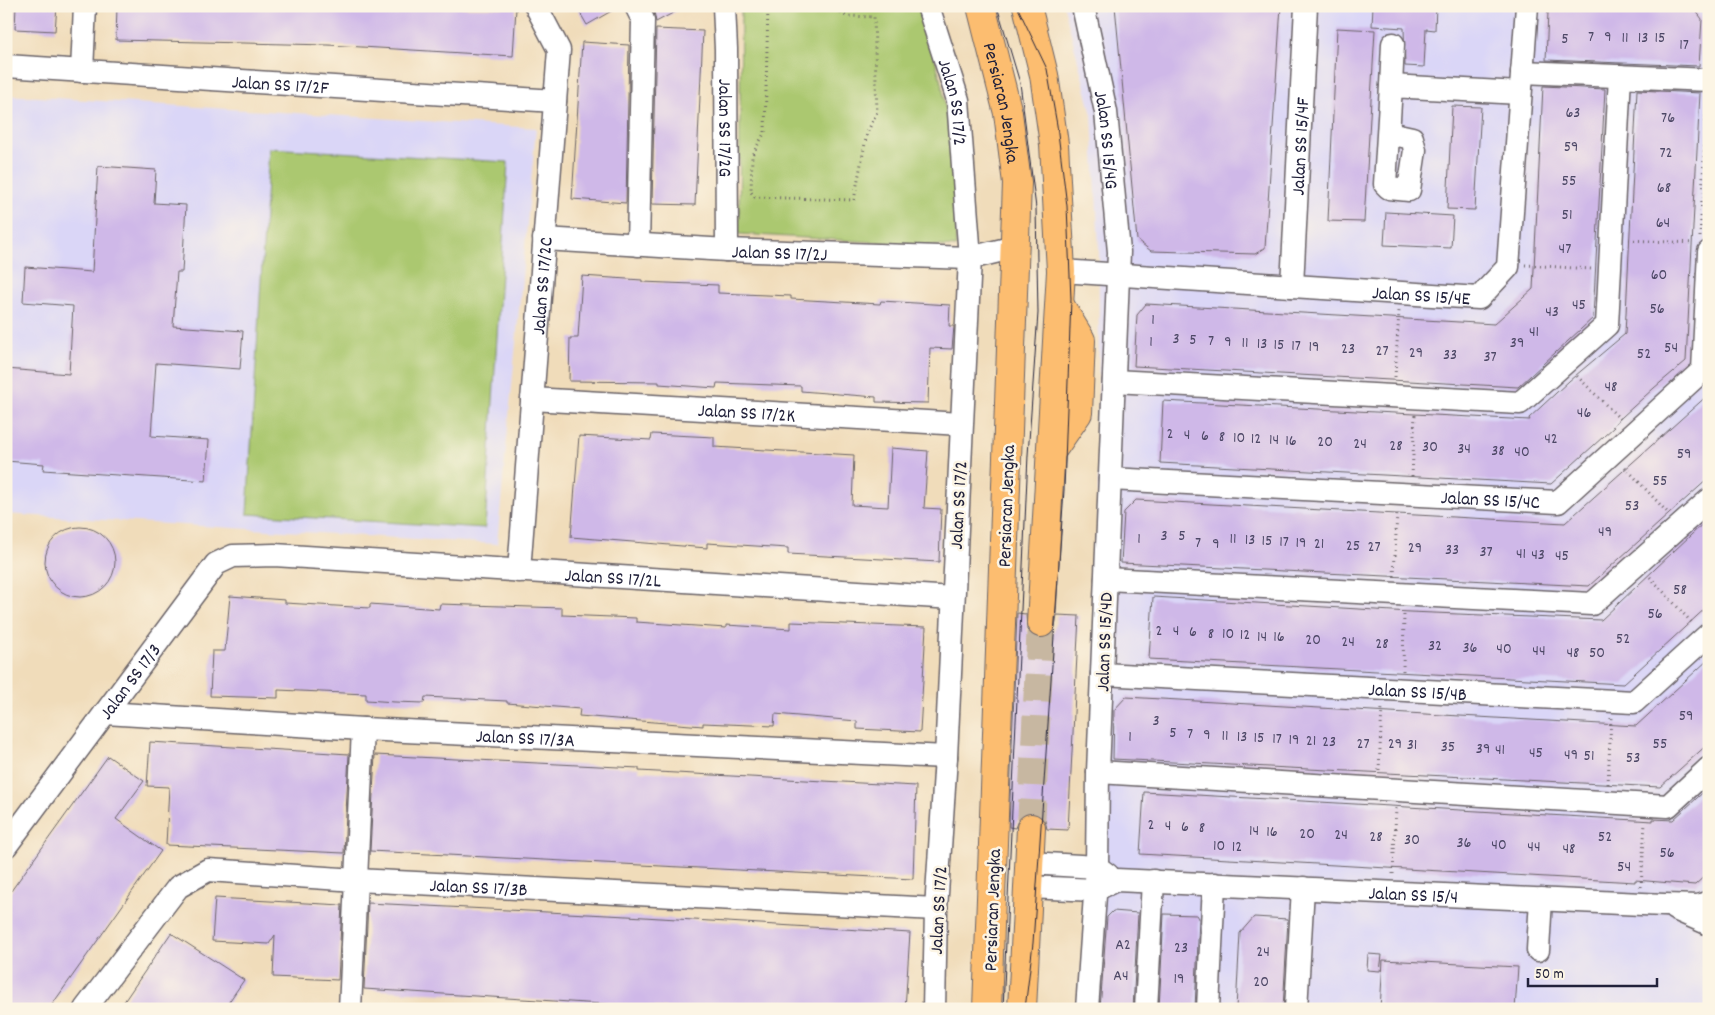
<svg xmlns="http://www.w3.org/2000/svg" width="1715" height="1015" font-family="Dekko,sans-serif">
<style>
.built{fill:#dad6f7}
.green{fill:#abc86f;stroke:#667555}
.building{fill:#cfb8e8}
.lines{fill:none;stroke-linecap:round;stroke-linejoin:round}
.major-tunnel{stroke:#c7b7a1;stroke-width:28;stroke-dasharray:28 14;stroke-linecap:butt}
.minor-casing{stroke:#6a6367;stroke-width:25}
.major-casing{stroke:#6a6367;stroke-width:30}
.path{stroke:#6a6367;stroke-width:3;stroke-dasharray:1 4;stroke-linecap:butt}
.minor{stroke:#fff;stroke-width:22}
.major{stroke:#fcbd6f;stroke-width:28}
.tram{stroke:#22223b;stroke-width:1}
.labels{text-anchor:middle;stroke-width:5;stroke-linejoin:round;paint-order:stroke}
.number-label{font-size:16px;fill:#4d4866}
.street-label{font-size:19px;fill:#22223b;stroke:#fcf5e5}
</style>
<rect width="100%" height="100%" fill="#fcf5e5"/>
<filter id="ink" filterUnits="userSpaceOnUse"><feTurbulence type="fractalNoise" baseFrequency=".02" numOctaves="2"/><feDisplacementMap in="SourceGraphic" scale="10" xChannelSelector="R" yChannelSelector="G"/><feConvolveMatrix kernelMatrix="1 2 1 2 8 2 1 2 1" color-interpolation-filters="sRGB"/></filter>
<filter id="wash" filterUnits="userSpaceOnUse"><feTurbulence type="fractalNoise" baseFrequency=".0096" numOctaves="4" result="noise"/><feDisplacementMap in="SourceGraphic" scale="20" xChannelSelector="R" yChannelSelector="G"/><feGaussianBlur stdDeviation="1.12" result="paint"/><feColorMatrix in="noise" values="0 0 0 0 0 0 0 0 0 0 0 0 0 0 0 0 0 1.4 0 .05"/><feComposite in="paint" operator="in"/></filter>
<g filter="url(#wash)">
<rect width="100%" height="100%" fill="#f0dcba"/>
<g class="built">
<polygon points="1064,6 1709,6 1709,1009 1081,1009 1098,580 1099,250 1092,115"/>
<polygon points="6,95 536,128 497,544 6,514"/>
</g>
<g class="green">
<polygon points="741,6 922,6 943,90 955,182 956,247 739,234"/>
<polygon points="269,148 508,162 485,528 247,514"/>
</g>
<g id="blocks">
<g class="building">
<polygon points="16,6 57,6 55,31 15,29"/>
<polygon points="117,6 516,8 513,56 328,45 116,40"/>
<polygon points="576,6 620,6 587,25"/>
<polygon points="653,6 686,6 656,22"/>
<polygon points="1115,6 1281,6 1265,248 1255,254 1151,251 1137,240"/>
<polygon points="1373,6 1436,6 1435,30 1426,29 1424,67 1405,66 1404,28 1372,26"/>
<polygon points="1555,6 1693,7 1702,19 1699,66 1546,60 1548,12"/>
<polygon points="1337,28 1375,30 1364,222 1328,221"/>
<polygon points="656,29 703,31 695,205 652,204"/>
<polygon points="582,42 629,45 626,203 572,199"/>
<polygon points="1543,86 1605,89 1593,318 1518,387 1134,366 1137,315 1146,304 1494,324 1533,289"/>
<polygon points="1637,90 1700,93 1686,361 1654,388 1612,426 1614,427 1551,484 1160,463 1163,401 1530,420 1529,418 1569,381 1625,334"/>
<polygon points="1452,106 1481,107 1475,210 1447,209"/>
<polygon points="98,166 156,170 154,203 186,205 182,272 177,272 173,326 243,331 240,369 156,363 151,436 209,440 206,481 43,470 44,464 6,461 6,369 69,374 73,306 23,302 25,267 92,272"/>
<polygon points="1386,212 1453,216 1451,248 1384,245"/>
<polygon points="582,276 642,280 642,282 718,285 718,293 791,296 791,299 880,304 881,301 950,305 949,326 954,326 952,349 930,348 928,403 876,402 876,397 801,391 801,386 717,383 716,388 659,384 659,382 569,381 570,338 578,338"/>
<polygon points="1709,394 1709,478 1589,586 1121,563 1124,512 1136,500 1565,523"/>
<polygon points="652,434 714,437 714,447 854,455 852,505 888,507 891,448 928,451 924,508 941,509 939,562 788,554 788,548 707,543 707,548 571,537 579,436 651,440"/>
<polygon points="1709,518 1709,605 1623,684 1149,659 1153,597 1410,612 1601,620"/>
<circle cx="80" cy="562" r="35"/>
<polygon points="230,596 285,600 285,603 370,608 370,604 439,609 440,604 562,608 562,615 636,618 636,622 726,628 726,625 791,629 791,622 926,627 920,732 857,729 857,721 775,714 774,726 703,723 703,726 579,716 580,709 507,703 507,701 425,697 424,703 395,702 366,700 366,694 278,690 278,698 210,696 212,651 225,651"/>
<polygon points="1017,613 1026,614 1027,630 1032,636 1040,639 1048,637 1054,632 1057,615 1079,616 1068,830 1047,829 1045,820 1039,815 1032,812 1023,814 1018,820 1015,828 1009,827"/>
<polygon points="1709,659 1709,743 1660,787 1113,759 1114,710 1126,697 1636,726"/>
<polygon points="150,742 349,754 344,853 166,845 169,787 147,786"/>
<polygon points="375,755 639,768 639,771 916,786 913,879 370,851"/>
<polygon points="108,756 144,781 116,819 161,851 49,1009 6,1009 6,898"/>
<polygon points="1709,787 1709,872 1695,885 1635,880 1635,882 1140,854 1144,792 1653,821 1653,819 1673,820"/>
<polygon points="215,898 342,905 338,980 273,977 275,935 269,944 212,941"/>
<polygon points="368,903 627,916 910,933 905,1009 681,1009 364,989"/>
<polygon points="1113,911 1138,913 1133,1009 1100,1009 1107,917"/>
<polygon points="1164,914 1197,915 1199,918 1195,1009 1159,1009"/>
<polygon points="1254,917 1288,919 1283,1009 1236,1009 1240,933"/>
<polygon points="171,933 244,980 224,1009 119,1009"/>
<polygon points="1368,954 1382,955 1380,971 1367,970"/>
<polygon points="1383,960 1518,967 1515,1009 1380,1009"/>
</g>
</g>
</g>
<g filter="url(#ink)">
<use href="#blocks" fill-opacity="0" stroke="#6a6367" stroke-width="1"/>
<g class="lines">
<polyline class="major-tunnel" points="1031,828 1041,623"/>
<defs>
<g id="minor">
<polyline points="636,6 643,20 638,245"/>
<path id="s1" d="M724 6 726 49 727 250"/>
<path id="s2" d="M928 6 958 100 970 258 946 757 936 909 934 1009"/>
<path id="s3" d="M1083 6 1106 112 1119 252 1098 772 1097 867 1087 1009"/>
<path id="s4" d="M6 66 555 101"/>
<polyline points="82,71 85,6"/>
<polyline points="1522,72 1709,80"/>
<polyline points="1391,86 1393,44"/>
<polyline points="1389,133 1412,138 1415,150 1409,190 1389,188 1385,184 1391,86 1520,93"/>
<path id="s5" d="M544 239 727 250 970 258 1015 247"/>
<path id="s6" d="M1061 271 1479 298 1508 267 1527 6"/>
<path id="s7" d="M1292 286 1306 6"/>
<polyline points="1114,381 1520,403 1607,325 1620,76"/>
<path id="s8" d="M532 399 961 424"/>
<path id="s9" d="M1110 479 1558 502 1703 370 1709 252"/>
<path id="s10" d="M519 571 559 50 536 6"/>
<polyline points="1106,579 1592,604 1709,500"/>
<path id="s11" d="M1102 674 1634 702 1709 634"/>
<path id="s12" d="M105 713 363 729 946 757"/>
<polyline points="1098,772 1668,806 1709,768"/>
<path id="s13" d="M6 846 216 564 233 556 274 555 953 598"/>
<polyline points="1029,863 1097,867 1108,875"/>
<path id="s14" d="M1028 887 1095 890 1116 880 1664 905 1698 906 1709 902"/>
<polyline points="1675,909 1709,924"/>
<polyline points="1538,950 1541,899"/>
<path id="s15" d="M85 1009 178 887 208 870 356 880 936 909"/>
<polyline points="350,1009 363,729"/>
<polyline points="1146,1009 1153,881"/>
<polyline points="1208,1009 1214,884"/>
<polyline points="1296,1009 1303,888"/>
</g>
<g id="major">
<path id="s16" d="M981 6 1008 113 1017 183 987 1009"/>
<polyline points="1027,6 1044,75 1054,144 1061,271 1041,623"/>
<polyline points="1053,449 1078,413 1081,340 1061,307"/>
<polyline points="1022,1009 1031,828"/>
</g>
</defs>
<use href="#minor" class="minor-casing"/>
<use href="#major" class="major-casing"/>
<g class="path">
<polyline points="768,6 765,132 752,155 751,192 755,197 854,200 867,133 877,112 874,17 846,16 830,6"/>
<polyline points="1700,237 1707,98"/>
<polyline points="1629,240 1693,243"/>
<polyline points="1525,265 1592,269"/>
<polyline points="1577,376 1620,419"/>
<polyline points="1395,377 1399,311"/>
<polyline points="1625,467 1667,512"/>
<polyline points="1412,476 1415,415"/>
<polyline points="1394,576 1397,512"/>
<polyline points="1650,577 1693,624"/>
<polyline points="1403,671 1404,613"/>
<polyline points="1379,770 1382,707"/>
<polyline points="1608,784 1611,718"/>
<polyline points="1393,874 1396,808"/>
<polyline points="1641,887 1645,823"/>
</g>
<use href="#minor" class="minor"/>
<use href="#major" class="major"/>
<g class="tram">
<polyline points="997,6 1020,83 1036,208 1038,313 1028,455 1003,1009"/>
<polyline points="1017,6 1047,69 1057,125 1067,206 1071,299 1064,490 1033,943 1025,1009"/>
</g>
</g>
</g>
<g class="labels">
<g class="number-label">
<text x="1591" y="41">7</text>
<text x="1608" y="41">9</text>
<text x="1625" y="42">11</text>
<text x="1643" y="42">13</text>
<text x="1660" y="42">15</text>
<text x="1565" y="43">5</text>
<text x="1684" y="49">17</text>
<text x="1573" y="117">63</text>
<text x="1668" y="122">76</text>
<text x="1571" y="151">59</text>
<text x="1666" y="157">72</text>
<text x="1569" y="185">55</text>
<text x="1664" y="192">68</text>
<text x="1567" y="219">51</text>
<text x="1663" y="227">64</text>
<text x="1565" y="253">47</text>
<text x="1659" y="279">60</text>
<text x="1579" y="309">45</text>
<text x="1657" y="313">56</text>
<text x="1552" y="316">43</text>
<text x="1153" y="324">1</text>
<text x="1534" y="336">41</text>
<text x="1176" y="343">3</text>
<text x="1193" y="344">5</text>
<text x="1211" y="345">7</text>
<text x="1151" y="346">1</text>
<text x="1228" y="346">9</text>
<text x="1245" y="347">11</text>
<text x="1517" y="347">39</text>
<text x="1262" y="348">13</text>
<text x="1279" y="349">15</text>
<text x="1296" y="350">17</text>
<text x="1314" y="351">19</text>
<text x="1671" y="352">54</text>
<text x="1348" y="353">23</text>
<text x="1382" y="355">27</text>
<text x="1416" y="357">29</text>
<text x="1644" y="358">52</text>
<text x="1450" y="359">33</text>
<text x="1490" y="361">37</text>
<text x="1611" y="391">48</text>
<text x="1584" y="417">46</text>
<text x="1170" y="438">2</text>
<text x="1187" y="439">4</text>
<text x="1205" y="440">6</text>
<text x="1222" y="441">8</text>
<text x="1239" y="442">10</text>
<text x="1256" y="443">12</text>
<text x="1551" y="443">42</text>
<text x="1274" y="444">14</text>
<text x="1291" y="445">16</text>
<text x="1325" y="446">20</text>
<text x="1360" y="448">24</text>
<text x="1396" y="450">28</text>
<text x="1430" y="451">30</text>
<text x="1464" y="453">34</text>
<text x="1498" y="455">38</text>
<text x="1522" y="456">40</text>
<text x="1684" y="458">59</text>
<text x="1660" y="485">55</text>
<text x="1632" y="510">53</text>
<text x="1605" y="536">49</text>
<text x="1164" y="540">3</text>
<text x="1182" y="540">5</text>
<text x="1139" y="543">1</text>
<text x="1233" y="543">11</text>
<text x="1250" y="544">13</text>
<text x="1267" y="545">15</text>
<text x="1284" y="546">17</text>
<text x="1198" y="547">7</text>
<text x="1301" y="547">19</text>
<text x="1216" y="548">9</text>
<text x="1319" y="548">21</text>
<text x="1353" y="550">25</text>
<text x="1374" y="551">27</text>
<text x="1415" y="552">29</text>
<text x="1452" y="554">33</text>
<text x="1486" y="556">37</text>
<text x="1521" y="558">41</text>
<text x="1538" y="559">43</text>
<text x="1562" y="560">45</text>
<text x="1680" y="594">58</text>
<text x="1655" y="618">56</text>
<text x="1159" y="635">2</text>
<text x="1176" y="635">4</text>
<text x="1193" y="636">6</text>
<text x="1211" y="638">8</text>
<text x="1228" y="638">10</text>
<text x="1245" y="639">12</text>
<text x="1262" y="641">14</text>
<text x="1279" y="641">16</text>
<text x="1623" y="643">52</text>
<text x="1313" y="644">20</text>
<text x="1348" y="646">24</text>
<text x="1382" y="648">28</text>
<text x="1435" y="650">32</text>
<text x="1470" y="652">36</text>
<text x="1504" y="653">40</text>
<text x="1539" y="655">44</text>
<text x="1573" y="657">48</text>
<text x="1597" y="657">50</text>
<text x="1686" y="720">59</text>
<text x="1156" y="725">3</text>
<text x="1173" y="737">5</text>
<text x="1190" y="738">7</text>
<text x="1207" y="739">9</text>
<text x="1225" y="740">11</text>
<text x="1130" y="741">1</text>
<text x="1242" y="741">13</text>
<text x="1259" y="742">15</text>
<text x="1277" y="743">17</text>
<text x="1294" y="744">19</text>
<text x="1311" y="745">21</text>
<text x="1329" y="746">23</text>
<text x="1363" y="748">27</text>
<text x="1395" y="748">29</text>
<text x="1660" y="748">55</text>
<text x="1412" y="749">31</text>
<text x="1448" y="751">35</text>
<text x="1483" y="753">39</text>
<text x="1500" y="754">41</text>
<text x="1536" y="757">45</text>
<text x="1571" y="759">49</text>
<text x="1589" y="760">51</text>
<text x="1633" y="762">53</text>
<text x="1151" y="829">2</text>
<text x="1168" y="830">4</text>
<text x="1185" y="831">6</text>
<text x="1202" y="832">8</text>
<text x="1254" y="835">14</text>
<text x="1272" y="836">16</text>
<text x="1307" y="838">20</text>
<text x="1341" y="839">24</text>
<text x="1376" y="841">28</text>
<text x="1605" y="841">52</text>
<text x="1412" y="844">30</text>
<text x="1464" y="847">36</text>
<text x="1499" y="849">40</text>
<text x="1219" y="850">10</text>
<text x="1237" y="851">12</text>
<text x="1534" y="851">44</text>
<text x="1569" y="853">48</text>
<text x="1667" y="857">56</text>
<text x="1624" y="871">54</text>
<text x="1123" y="949">A2</text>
<text x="1181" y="952">23</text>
<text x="1263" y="956">24</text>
<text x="1121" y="980">A4</text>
<text x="1179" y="983">19</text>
<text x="1261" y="986">20</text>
</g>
<g class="street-label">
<text dy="7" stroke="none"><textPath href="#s4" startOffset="275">Jalan SS 17/2F</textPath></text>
<text dy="7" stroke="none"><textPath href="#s2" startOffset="100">Jalan SS 17/2</textPath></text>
<text dy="7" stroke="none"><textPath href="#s16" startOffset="99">Persiaran Jengka</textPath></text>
<text dy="7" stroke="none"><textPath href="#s1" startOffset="122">Jalan SS 17/2G</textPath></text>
<text dy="7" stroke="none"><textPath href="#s3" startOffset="136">Jalan SS 15/4G</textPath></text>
<text dy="7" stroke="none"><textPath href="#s7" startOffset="140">Jalan SS 15/4F</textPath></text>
<text dy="7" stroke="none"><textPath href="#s5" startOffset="236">Jalan SS 17/2J</textPath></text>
<text dy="7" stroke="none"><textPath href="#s10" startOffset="286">Jalan SS 17/2C</textPath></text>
<text dy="7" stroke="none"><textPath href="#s6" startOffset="361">Jalan SS 15/4E</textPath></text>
<text dy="7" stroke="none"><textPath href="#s8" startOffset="215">Jalan SS 17/2K</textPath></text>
<text dy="7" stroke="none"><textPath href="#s9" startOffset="381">Jalan SS 15/4C</textPath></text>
<text transform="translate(957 505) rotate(-87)" y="7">Jalan SS 17/2</text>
<text transform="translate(1005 506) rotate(-88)" y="7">Persiaran Jengka</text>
<text dy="7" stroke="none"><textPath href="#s13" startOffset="751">Jalan SS 17/2L</textPath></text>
<text transform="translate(1103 642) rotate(-88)" y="7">Jalan SS 15/4D</text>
<text dy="7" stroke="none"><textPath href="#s13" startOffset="206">Jalan SS 17/3</textPath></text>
<text dy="7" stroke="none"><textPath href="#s11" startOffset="316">Jalan SS 15/4B</textPath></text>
<text dy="7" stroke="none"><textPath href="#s12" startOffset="421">Jalan SS 17/3A</textPath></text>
<text dy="7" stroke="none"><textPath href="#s15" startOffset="459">Jalan SS 17/3B</textPath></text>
<text dy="7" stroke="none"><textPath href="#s14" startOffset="388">Jalan SS 15/4</textPath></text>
<text transform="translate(937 910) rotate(-87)" y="7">Jalan SS 17/2</text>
<text transform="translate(991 910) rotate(-88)" y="7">Persiaran Jengka</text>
</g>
</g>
<rect width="1715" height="1015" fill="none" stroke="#fcf5e5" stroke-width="25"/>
<path d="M1528 978v8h129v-8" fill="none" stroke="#22223b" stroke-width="2.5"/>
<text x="1535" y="978" font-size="15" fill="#22223b" stroke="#fcf5e5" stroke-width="4" paint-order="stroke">50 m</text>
</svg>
